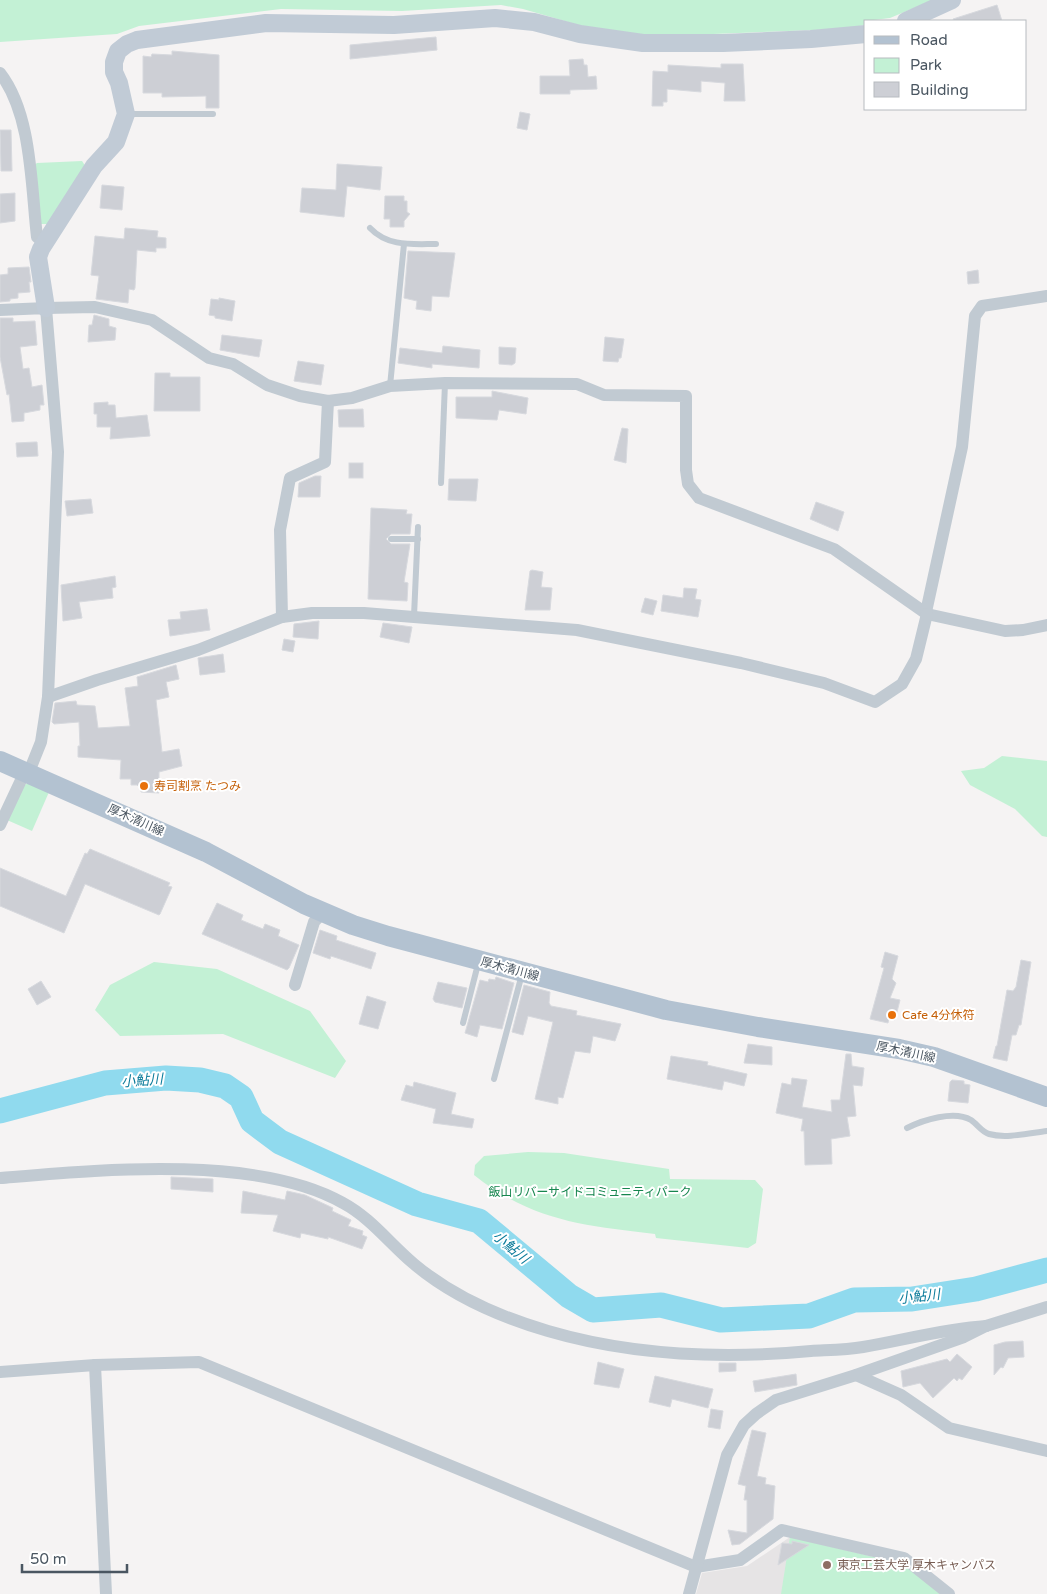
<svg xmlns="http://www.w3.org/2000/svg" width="1047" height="1594" font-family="'Varela Round','Noto Sans JP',sans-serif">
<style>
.education{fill:#e6e4e5}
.green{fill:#c3f1d5}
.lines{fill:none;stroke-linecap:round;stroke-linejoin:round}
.river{stroke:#90daee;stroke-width:25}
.building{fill:#cdcfd5;stroke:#d7d9de}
.lane{stroke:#c1cad2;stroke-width:6}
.street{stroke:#c1cad2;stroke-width:12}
.secondary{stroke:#c1cbd6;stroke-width:18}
.primary{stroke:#b3c2d1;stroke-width:20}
.food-dot{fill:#e8710a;stroke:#fff;stroke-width:2}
.education-dot{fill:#8d6e63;stroke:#fff;stroke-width:2}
.labels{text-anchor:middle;stroke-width:4;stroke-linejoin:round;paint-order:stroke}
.food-label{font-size:12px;fill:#c56008;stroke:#fff;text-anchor:start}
.street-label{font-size:12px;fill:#4a5661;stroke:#fff}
.park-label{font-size:12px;fill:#17864f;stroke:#fff}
.education-label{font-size:12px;fill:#785e54;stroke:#fff;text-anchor:start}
.water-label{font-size:14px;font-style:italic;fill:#0c7c9b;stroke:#fff}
</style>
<rect width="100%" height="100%" fill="#f5f3f3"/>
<polygon class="education" points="790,1537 940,1594 696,1594 702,1573 747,1566"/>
<g class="green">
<polygon points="0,0 933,0 890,18 866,21 866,25 840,29 663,36 628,33 582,26 523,9 501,5 402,11 281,9 139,26 117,34 0,42"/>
<polygon points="82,161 86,167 50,224 39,224 33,166 37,163"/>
<polygon points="1002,756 1047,761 1047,837 1042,836 1015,809 970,785 961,771 984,768"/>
<polygon points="29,783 49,792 32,831 7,820 22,786"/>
<polygon points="154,962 217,969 310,1011 346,1061 335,1078 223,1034 120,1036 95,1010 110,985"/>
<path d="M528 1152 564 1153 669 1169 670 1179 755 1180 763 1189 756 1243 748 1248 656 1238 655 1234C585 1226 532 1221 474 1175L475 1165 484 1156Z"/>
<polygon points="790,1537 904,1564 940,1594 781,1594"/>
</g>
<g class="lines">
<polyline class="river" points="0,1111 105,1083 166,1078 200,1080 225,1086 241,1097 252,1121 280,1142 417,1204 479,1221 569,1296 593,1310 661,1305 721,1320 809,1316 854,1300 912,1299 976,1289 1047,1270"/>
</g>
<g class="building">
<polygon points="997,5 1002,21 954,21 953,19"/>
<polygon points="436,37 437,50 350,59 350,45"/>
<polygon points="172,51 219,55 219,108 206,108 206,96 162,97 162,93 143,93 143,56 151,57 152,54 172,55"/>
<polygon points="583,59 584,65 587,65 588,77 596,76 597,89 570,90 570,94 540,94 540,76 570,76 569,60"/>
<polygon points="721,64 743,64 745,101 724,101 725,83 701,81 701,92 667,89 667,102 663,102 663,106 652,106 653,71 668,72 668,65 721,68"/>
<polygon points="520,112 530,114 527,130 517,128"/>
<polygon points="0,130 11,130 12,171 1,171"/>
<polygon points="337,164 382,167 380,190 347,186 344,217 300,212 302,188 336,190"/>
<polygon points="102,185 124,187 122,210 100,208"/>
<polygon points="15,193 15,221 0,223 0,194"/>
<polygon points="385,196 404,196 404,201 407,201 407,212 410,214 404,221 404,227 390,227 390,219 384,219"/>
<polygon points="125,228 158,231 157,237 166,238 166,248 156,248 156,252 137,250 135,288 134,290 129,289 128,303 96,299 99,276 91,275 95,236 124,239"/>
<polygon points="408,251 455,253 449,297 432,296 431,311 416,309 417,301 404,298"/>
<polygon points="29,267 31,282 29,282 30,292 18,293 18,298 10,299 10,301 0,302 0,275 8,274 8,268"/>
<polygon points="978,270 979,283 968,284 967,272"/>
<polygon points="219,298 235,301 232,321 215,318 215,316 209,315 211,299 219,300"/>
<polygon points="94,315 109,319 109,326 116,328 115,340 88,342 89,325 92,325"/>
<polygon points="0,318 13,318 13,322 35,321 37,345 20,347 23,369 29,368 32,387 42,385 44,405 40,405 40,410 24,413 24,421 12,422 9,394 7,395 0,357"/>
<polygon points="222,335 262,340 259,357 220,350"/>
<polygon points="605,337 624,339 621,358 619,358 618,362 603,361"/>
<polygon points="443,346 480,350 479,368 432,364 432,368 398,363 400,348 442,353"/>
<polygon points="499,347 516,348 515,363 512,365 499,364"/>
<polygon points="298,361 324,365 321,385 294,381"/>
<polygon points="155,373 170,373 170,377 200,377 200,411 154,411"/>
<polygon points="492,391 528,398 526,414 499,410 497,420 456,418 456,397 492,397"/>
<polygon points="108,402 108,405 115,405 116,418 147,415 150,436 110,439 111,427 97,427 97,414 94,414 94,403"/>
<polygon points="363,409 364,427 339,427 338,410"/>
<polygon points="622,428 628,429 626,463 614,460"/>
<polygon points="35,442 37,442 38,456 17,457 16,443"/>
<rect x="349" y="463" width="14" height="15"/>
<polygon points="315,476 321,476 320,497 298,497 299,483"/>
<polygon points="449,479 478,479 476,501 448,500"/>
<polygon points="91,499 93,513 67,516 65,501"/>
<polygon points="816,502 844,512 838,531 810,519"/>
<polygon points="371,508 407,510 406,514 412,514 410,534 391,534 386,539 391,544 410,544 404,582 408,583 407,601 368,599"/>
<polygon points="532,570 543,572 541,587 552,588 550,610 525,610 530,571"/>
<polygon points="115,576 116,587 112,588 113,598 79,602 82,618 63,621 61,585"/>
<polygon points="684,588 697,589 695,599 701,600 698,617 661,611 663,595 683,598"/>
<polygon points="645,598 657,601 653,615 641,612"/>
<polygon points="207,609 210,630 170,636 168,620 181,619 180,612"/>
<polygon points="319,621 318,639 293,637 294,624"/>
<polygon points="383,623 412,627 409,643 380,637"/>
<polygon points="284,639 295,641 293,652 282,650"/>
<polygon points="223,654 225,672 200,675 198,658"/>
<polygon points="176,665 179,679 166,682 169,697 156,700 162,752 179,749 182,766 159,772 159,793 141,792 141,789 137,785 131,785 131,779 120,779 121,760 78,757 78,746 80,746 79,722 54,724 52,722 55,703 76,701 77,705 95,706 98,728 130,726 125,688 138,686 137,677"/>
<polygon points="90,849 170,883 168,886 172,887 160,914 159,915 85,884 64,933 0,906 0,868 66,896 85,853 87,854"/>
<polygon points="217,903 243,915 241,920 263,929 265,924 280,930 278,936 299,945 289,968 287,970 202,934"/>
<polygon points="320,930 337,936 336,940 376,953 371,969 331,956 330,959 313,953"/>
<polygon points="885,952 898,956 892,979 896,983 890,998 900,1000 895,1020 889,1018 888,1023 870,1019 884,968 881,967"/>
<polygon points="1021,960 1031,962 1021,1025 1019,1025 1016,1035 1012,1035 1007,1061 993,1058 996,1046 997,1046 1007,990 1013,991 1016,987"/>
<polygon points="496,977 514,983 502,1029 480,1025 477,1037 465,1033 480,980 488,982 489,979 495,980"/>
<polygon points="41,981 51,997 37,1005 28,989"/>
<polygon points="438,982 467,988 462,1008 435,1002 433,999"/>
<polygon points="524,985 550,992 549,1003 551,1006 577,1011 576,1015 621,1024 615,1041 593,1036 590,1053 575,1051 563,1098 558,1097 558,1104 535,1099 553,1022 528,1016 523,1035 512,1032"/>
<polygon points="367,996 386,1002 378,1029 359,1024"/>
<polygon points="748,1044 772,1047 772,1065 744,1063"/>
<polygon points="846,1054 851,1054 852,1066 864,1068 862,1086 853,1085 856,1116 847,1117 850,1136 831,1139 832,1164 805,1165 804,1131 801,1131 803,1119 776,1113 782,1083 791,1085 792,1078 807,1080 802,1107 832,1112 831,1100 840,1100"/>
<polygon points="671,1056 708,1062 707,1065 747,1074 744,1086 724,1081 722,1090 667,1079"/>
<polygon points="952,1080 964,1081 964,1084 970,1085 968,1103 948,1101 950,1082"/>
<polygon points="414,1082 456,1093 451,1114 474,1119 472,1128 433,1123 436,1109 401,1100 406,1085 413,1087"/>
<polygon points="171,1177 213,1179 213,1192 171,1189"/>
<polygon points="243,1191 285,1200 287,1191 305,1195 333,1208 332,1211 351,1220 348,1226 363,1231 362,1235 367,1237 362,1249 328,1237 328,1239 301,1233 300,1238 273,1231 278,1215 241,1213"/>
<polygon points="1023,1341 1024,1357 1008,1358 1003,1368 1001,1367 994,1375 994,1345 1005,1342"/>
<polygon points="957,1354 972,1367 962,1380 959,1378 957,1381 954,1378 933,1398 920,1383 903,1387 901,1371 947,1359 950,1362"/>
<polygon points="598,1362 624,1369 619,1388 594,1384"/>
<polygon points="719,1363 736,1363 736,1371 719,1372"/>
<polygon points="796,1374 797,1385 755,1392 753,1381"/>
<polygon points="655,1376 713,1389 708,1408 672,1399 670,1407 649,1402"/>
<polygon points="711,1409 723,1411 720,1429 708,1427"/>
<polygon points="752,1430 766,1433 757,1476 766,1478 765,1484 775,1486 773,1519 740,1544 732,1545 728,1530 747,1533 747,1500 744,1500 746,1486 738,1484"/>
<polygon points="792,1541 809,1545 778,1565 782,1543 792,1544"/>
</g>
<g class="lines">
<g class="lane">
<polyline points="127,114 213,114"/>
<path d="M370 228C388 247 412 244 436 244"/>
<polyline points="390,386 404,244"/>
<polyline points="441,483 445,383"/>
<polyline points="391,539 418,539"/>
<polyline points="414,616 418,527"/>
<polyline points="463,1023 478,964"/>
<polyline points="494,1079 522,974"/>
<path d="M907 1128C923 1120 954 1110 971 1120 977 1124 982 1132 989 1134 1006 1139 1030 1133 1047 1131"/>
</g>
<g class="street">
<path d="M0 73C32 114 31 186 37 237L44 243"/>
<polyline points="46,308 95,307 152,320 209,358 233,364 267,385 300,396 328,401 352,398 390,386 445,383 577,384 604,395 686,396 686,470 688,484 699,498 834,549 927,614 1005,631 1023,630 1047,625"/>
<polyline points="0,310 46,308 58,452 48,697 41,742 29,772 22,778 0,825"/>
<polyline points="926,612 962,447 975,316 982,306 1047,296"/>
<polyline points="282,617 280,530 290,478 325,462 328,401"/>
<polyline points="48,697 97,680 198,650 282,617 312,613 364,613 577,630 741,663 824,683 875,702 902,684 916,659 927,614"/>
<polyline points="295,985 314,922 323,912"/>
<path d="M0 1178C97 1170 257 1154 343 1203 371 1218 390 1244 414 1264 452 1296 500 1317 548 1331 633 1356 723 1359 811 1351 828 1350 846 1350 863 1347 904 1340 944 1329 986 1326"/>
<polyline points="95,1365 106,1594"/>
<polyline points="0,1372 95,1365 199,1362 696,1567 740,1560 782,1530 904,1558 949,1594"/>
<polyline points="856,1375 901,1395 949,1428 1047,1451"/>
<polyline points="689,1594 727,1455 744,1425 756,1414 776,1400 856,1375 964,1337 986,1326 1047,1307"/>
</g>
<g class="secondary">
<polyline points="906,21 952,0"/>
<polyline points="46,308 38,257 41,249 94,166 116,142 126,114 119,83 114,72 114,62 118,51 127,44 137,40 266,23 394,25 495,18 534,22 580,34 643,43 723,43 811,39 866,34"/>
</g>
<polyline class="primary" points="0,761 206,852 304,904 353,925 388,936 666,1010 758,1027 899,1049 934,1057 1047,1097"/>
</g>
<g class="food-dot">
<circle cx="144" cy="786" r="5"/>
<circle cx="892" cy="1015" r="5"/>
</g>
<circle class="education-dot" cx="827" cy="1565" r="5"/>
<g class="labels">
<g class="food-label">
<text x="154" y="790">寿司割烹 たつみ</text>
<text x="902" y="1019">Cafe 4分休符</text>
</g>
<g class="street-label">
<text transform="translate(136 820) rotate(24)" y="4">厚木清川線</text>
<text transform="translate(510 969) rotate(15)" y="4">厚木清川線</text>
<text transform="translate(906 1052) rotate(12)" y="4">厚木清川線</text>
</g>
<g class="park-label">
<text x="590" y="1196">飯山リバーサイドコミュニティパーク</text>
</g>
<g class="education-label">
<text x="837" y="1569">東京工芸大学 厚木キャンパス</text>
</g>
<g class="water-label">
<text transform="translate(142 1080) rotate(-4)" y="5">小鮎川</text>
<text transform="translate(511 1247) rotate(40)" y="5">小鮎川</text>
<text transform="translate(919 1296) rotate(-6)" y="5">小鮎川</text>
</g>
</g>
<rect x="864" y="20" width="162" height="90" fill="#ffffff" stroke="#b7bbc0"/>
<rect x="874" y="36" width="25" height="8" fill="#b3c2d1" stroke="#b7bbc0"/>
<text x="910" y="45" font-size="15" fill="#4a5661">Road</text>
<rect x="874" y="58" width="25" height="15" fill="#c3f1d5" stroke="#b7bbc0"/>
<text x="910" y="70" font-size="15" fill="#4a5661">Park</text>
<rect x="874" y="82" width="25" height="15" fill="#cdcfd5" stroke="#b7bbc0"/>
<text x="910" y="95" font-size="15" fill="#4a5661">Building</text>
<path d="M22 1564v8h105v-8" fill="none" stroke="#4a5661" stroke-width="2.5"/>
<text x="30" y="1564" font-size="15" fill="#4a5661" stroke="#ffffff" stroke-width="4" paint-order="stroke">50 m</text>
</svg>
